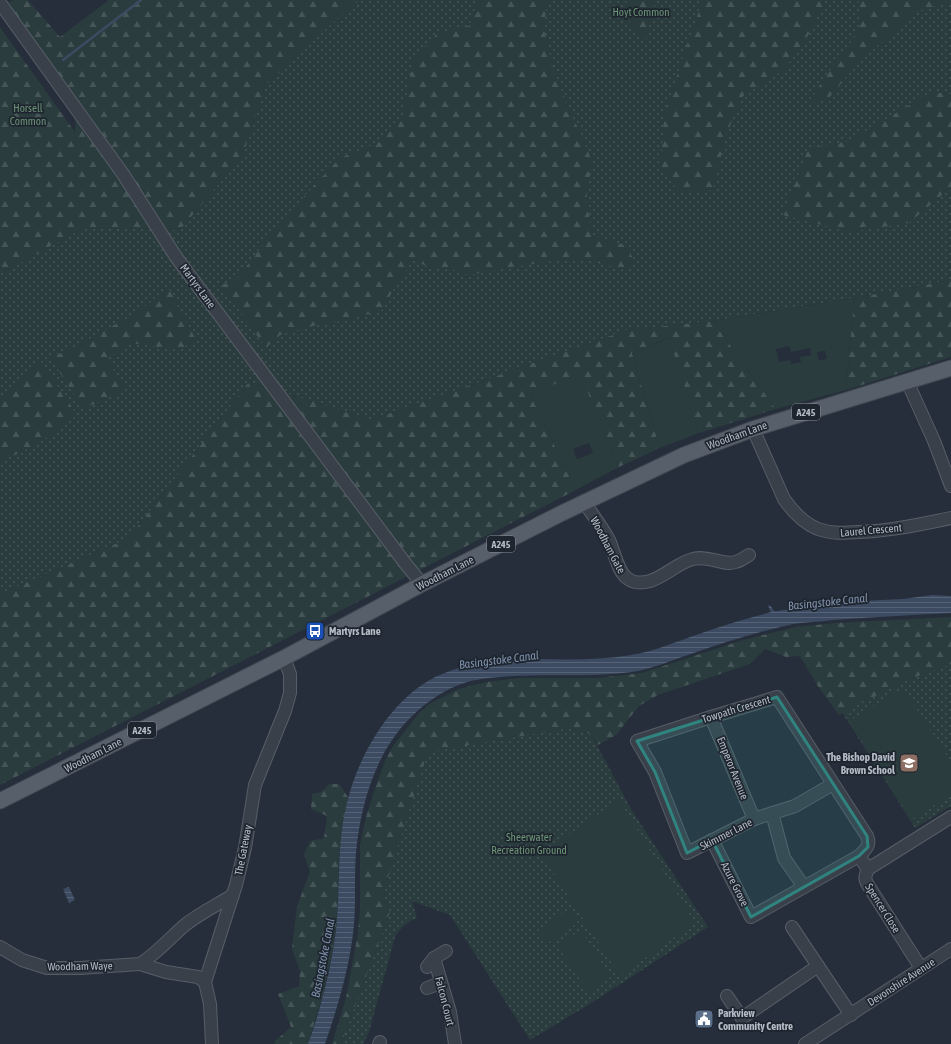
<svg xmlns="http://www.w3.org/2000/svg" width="951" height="1044" font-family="'Asap Condensed',sans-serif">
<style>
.grass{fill:url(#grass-dots)}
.forest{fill:url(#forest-firs)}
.garden{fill:#2a3c3d;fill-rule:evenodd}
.water{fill:url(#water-rules)}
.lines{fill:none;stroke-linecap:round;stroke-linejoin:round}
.stream{stroke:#3c4b62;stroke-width:2.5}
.minor-casing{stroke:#575e68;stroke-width:14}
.major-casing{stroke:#424953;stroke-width:17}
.minor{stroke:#39404a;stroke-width:12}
.major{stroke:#575f6a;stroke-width:15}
.marked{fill:#308480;fill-opacity:0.2;stroke:#308480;stroke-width:3;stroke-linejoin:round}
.labels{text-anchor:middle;stroke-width:3.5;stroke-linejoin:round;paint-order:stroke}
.shield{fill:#1e252f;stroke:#878e99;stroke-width:1}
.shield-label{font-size:10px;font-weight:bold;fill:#b4bbc6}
.park-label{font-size:11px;fill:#6d9577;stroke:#1e252f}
.street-label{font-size:11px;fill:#b4bbc6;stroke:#1e252f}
.poi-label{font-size:11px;font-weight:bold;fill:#b4bbc6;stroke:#1e252f;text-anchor:start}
.water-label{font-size:12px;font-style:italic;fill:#7e91ab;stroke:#1e252f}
</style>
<defs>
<pattern id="grass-dots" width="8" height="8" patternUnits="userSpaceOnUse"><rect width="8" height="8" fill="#2a3c3d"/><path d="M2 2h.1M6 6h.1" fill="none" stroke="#465658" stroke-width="1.8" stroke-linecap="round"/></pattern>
<pattern id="forest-firs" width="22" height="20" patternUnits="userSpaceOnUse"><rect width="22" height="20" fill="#2a3c3d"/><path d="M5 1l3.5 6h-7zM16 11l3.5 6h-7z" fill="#465658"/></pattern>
<pattern id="water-rules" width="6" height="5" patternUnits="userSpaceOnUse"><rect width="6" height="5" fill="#3c4b62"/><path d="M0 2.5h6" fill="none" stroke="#566377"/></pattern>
</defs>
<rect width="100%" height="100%" fill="#252e3a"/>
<g class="grass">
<polygon points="357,0 951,0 951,280 854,298 713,321 627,330 371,420 249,382 129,538 0,594 0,274 85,227 180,230 243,155 265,86"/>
<polygon points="951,664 951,806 915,828 842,712 907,680"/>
<path d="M569 728 591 734 631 809 708 927 593 1002 530 1040 450 915 412 901 417 918C407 922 401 927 395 937L369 1032 363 1044H341L390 912 385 901 384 890 427 751Z"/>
</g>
<g class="forest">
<polygon points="13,0 28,0 60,37 109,0 360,0 348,9 265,86 243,155 180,230 85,227 0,274 0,27 75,132 77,100 5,4"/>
<polygon points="478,0 547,0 544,29 554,73 592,161 586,200 593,236 625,245 634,260 628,271 591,261 552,261 468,275 455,270 431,268 413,260 394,289 382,310 348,320 317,325 280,335 266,348 221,285 237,279 279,223 340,158 380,142 402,117 414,58 438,33 469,26"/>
<polygon points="626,0 654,0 654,6 646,40 630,25"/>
<polygon points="703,0 826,0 805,41 784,70 743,96 726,135 713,190 679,193 661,166 664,116 685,50"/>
<polygon points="844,0 951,0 951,1 919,11 860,61 828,99 808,104 823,80 859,30 860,2"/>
<polygon points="931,92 951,94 951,190 943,194 909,223 849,232 783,215 808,149 849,141"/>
<polygon points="951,280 951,357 846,390 854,298"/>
<polygon points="168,287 196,340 178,350 131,343 107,359 126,390 83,409 50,357 65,352 140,311"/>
<polygon points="713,321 776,409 699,433 668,338 632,353 660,448 619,467 580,375 530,394 576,490 0,785 0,594 129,538 249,382 371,420 627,330"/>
<path d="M42 362 77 415C58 430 24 455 0 460V398L23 374Z"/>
<polygon points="951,617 951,664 907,680 839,715 817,685 800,656 786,657 765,649 750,664 658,695 639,706 616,735 598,745 591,734 569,728 428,752 384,890 385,901 390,912 341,1044 332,1044 346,998 358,933 360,908 360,844 366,817 376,786 385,761 393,746 419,713 429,704 459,689 486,682 519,678 597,678 642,673 743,640 796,627 835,623"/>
<polygon points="329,784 339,784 348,797 339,855 337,921 331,959 321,1001 308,1044 274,1044 275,1041 291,1027 278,994 299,986 300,971 292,949 297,906 310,872 304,854 310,841 324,838 327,816 311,809 312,794 321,792"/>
</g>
<g class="garden">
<path d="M854 298 846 390 776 409 713 321ZM789 346 791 352 810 348 811 355 800 357 801 362 791 364 790 360 779 362 776 349ZM825 351 827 359 819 360 817 352Z"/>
<polygon points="669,338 699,433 660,448 632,353"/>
<path d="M580 374 619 467 576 490 530 394ZM589 443 593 453 577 459 573 449Z"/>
<polygon points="903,688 951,762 951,795 911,820 849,721"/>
<polygon points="619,800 695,923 620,976 541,854"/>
<polygon points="569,909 578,923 545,945 536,932"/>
<polygon points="581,930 611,977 588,992 557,945"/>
</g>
<g class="water">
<path d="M932 595 951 596V613C912 615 872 617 833 620 820 622 806 622 793 624 757 632 722 643 688 655 670 661 651 669 632 672 588 678 544 673 500 677 485 678 470 680 456 686 424 700 398 726 382 757 367 786 359 820 356 853 354 877 356 901 354 925 350 966 338 1006 325 1044H308C321 1009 334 957 337 920 340 881 337 846 346 807 356 761 386 706 428 681 438 675 449 671 459 668 470 664 481 661 492 660 539 657 585 663 631 655 653 652 675 642 696 635 720 626 746 619 771 612L768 606 770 605 774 611H777L823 604 861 601 903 599Z"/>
<polygon points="69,887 75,900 69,903 63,889"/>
</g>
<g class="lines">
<polyline class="stream" points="63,60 141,0"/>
<defs>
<g id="minor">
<polyline points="0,3 123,174 176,257 405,563 422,584"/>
<polyline points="907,381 934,441 951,486"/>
<path d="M753 429 784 499C793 512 803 523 818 529 832 534 845 533 860 532 891 531 921 524 951 518"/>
<path d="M584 502C592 514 602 527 609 540 614 551 618 572 627 578 634 584 643 583 650 581 666 576 677 563 693 559 708 555 724 566 735 562 740 561 744 558 749 555"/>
<polyline points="711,717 754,819"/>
<path d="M833 784 795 806 754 819 687 853 655 772 637 741 711 717 777 697 867 836C871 845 866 849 859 856L868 869"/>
<polyline points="772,813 784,858 804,887 859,856"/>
<polyline points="712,840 751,917 804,887"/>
<path d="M0 947 22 960 47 968H80L140 964C157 953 170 938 185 925 200 913 217 905 233 895"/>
<polyline points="434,958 450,1012 455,1044"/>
<polyline points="140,964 166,972 198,977 205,982"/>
<polyline points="818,966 851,1015"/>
<polyline points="427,967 434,958 446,951"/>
<path d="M921 968 868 885C864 879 865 876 868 869L951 817"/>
<polyline points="427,988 441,983"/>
<polyline points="727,996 742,1018 818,966 792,927"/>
<polyline points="212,1044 210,1004 205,982 236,885 245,848 255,785 285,711 290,693 290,674 284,658"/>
<polyline points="379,1044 380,1042"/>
<polyline points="805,1044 951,949"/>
</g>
<polyline id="major" points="0,801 284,658 422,584 560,514 684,455 753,429 951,368"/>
</defs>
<use href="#minor" class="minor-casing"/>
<use href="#major" class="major-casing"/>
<use href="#minor" class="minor"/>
<use href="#major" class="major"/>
</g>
<path class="marked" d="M777 697 867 836 868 847 859 856 751 917 712 840 687 853 655 772 637 741Z"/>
<defs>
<symbol id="bus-square" viewBox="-11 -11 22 22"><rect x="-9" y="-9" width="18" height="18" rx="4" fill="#1a4fb4" stroke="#1e252f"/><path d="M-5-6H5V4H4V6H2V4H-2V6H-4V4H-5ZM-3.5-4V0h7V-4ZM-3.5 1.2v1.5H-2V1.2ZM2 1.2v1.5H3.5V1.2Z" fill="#fff"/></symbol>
<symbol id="school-square" viewBox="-11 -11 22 22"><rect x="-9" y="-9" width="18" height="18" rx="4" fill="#8d6e63" stroke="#1e252f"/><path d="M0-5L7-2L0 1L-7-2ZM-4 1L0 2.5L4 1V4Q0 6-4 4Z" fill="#fff"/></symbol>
<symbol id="civic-square" viewBox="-11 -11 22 22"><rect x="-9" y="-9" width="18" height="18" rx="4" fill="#5c6f8a" stroke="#1e252f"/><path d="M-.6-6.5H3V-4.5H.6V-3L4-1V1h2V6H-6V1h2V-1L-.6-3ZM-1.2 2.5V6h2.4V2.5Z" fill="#fff"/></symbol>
</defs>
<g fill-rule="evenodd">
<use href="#bus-square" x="304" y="620" width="22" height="22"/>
<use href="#school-square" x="898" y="752" width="22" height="22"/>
<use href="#civic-square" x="693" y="1008" width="22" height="22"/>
</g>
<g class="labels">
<g class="shield">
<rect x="792" y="404" width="28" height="16" rx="3"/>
<rect x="487" y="536" width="28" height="16" rx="3"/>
<rect x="128" y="722" width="28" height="16" rx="3"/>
</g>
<g class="shield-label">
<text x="806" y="416">A245</text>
<text x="501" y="548">A245</text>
<text x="142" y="734">A245</text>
</g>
<g class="park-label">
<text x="641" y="16">Hoyt Common</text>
<text x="28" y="112">Horsell<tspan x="28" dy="13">Common</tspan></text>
<text x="529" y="841">Sheerwater<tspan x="529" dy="13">Recreation Ground</tspan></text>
</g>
<g class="street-label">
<text transform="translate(198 286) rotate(54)" y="4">Martyrs Lane</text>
<text transform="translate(737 435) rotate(-20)" y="4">Woodham Lane</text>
<text transform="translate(871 530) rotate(-5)" y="4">Laurel Crescent</text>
<text transform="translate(608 545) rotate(62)" y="4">Woodham Gate</text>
<text transform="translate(445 573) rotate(-27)" y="4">Woodham Lane</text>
<text transform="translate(736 709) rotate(-17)" y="4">Towpath Crescent</text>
<text transform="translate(93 755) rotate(-27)" y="4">Woodham Lane</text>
<text transform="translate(733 768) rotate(68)" y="4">Emperor Avenue</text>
<text transform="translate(726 834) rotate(-27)" y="4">Skimmer Lane</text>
<text transform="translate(243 850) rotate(-79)" y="4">The Gateway</text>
<text transform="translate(735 884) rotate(63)" y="4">Azure Grove</text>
<text transform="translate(883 908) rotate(58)" y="4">Spencer Close</text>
<text transform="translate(80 966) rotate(-1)" y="4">Woodham Waye</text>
<text transform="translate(901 982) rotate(-33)" y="4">Devonshire Avenue</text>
<text transform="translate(445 1001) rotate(76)" y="4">Falcon Court</text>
</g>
<g class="poi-label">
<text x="329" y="635">Martyrs Lane</text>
<text x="895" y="761" text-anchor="end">The Bishop David<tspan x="895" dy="13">Brown School</tspan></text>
<text x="718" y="1017">Parkview<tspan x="718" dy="13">Community Centre</tspan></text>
</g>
<g class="water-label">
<text transform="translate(828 602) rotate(-6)" y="4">Basingstoke Canal</text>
<text transform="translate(499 660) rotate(-7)" y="4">Basingstoke Canal</text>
<text transform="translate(323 958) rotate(-79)" y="4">Basingstoke Canal</text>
</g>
</g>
</svg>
